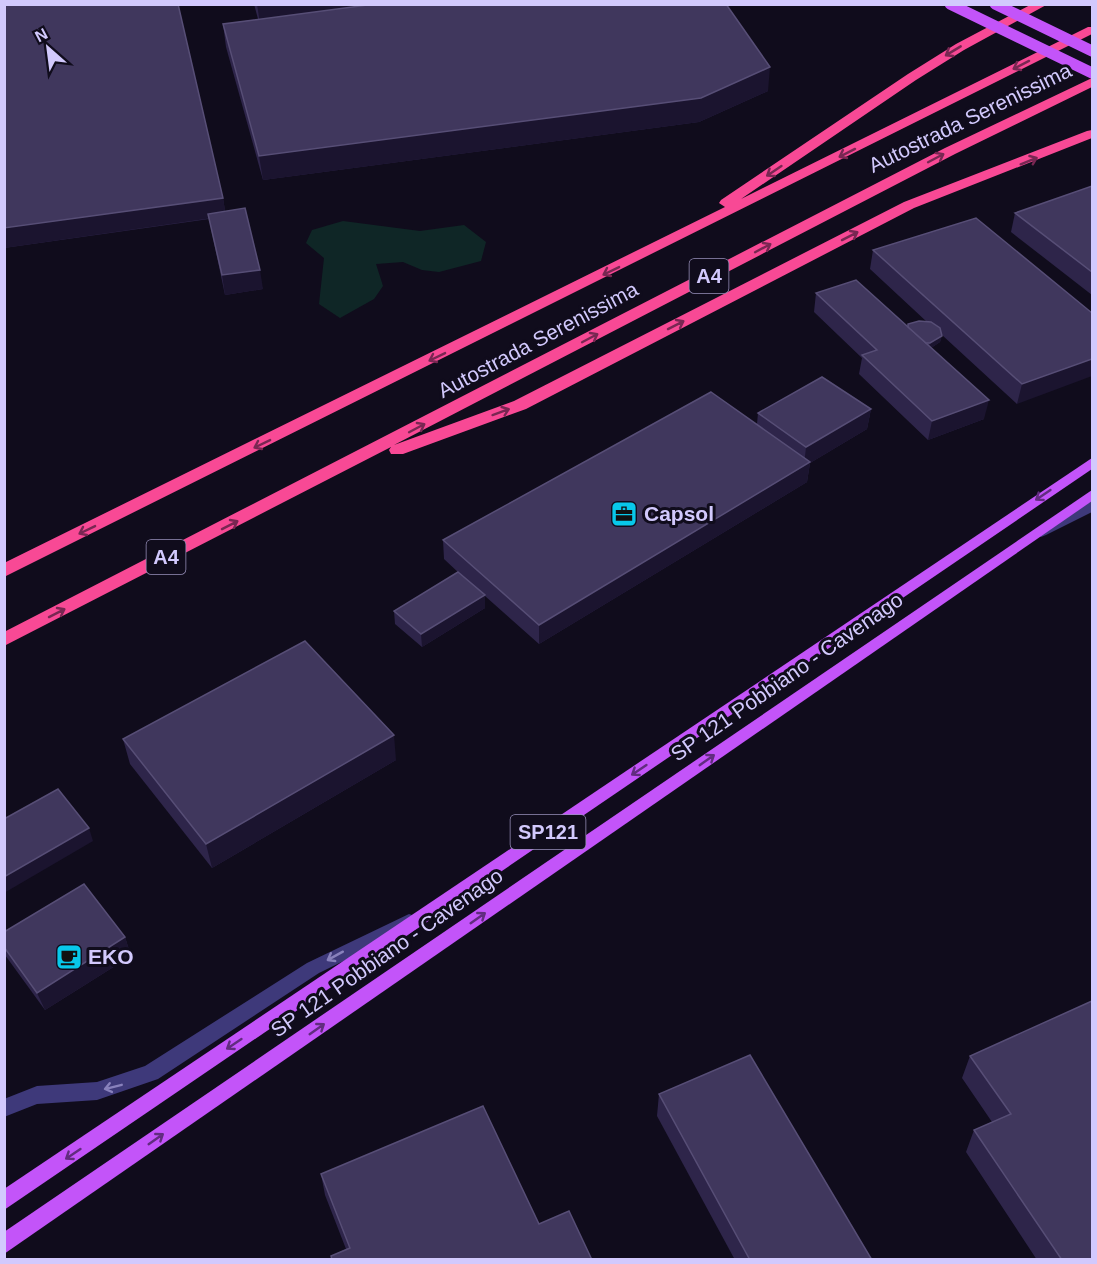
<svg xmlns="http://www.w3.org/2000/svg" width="1097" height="1264" font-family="Helvetica,sans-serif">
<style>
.green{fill:#0f2626}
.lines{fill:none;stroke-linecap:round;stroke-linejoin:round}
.lane{fill:#3e397a;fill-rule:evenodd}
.street{fill:#3e397a;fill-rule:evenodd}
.primary{fill:#c354f9;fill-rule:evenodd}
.highway{fill:#f84995;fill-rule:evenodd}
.primary-bridge{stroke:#c354f9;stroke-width:11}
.wall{fill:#2e254a}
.shaded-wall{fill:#1b142f}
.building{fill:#40375d;stroke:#574e76;stroke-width:1.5}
.oneway{stroke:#782752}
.oneway2{stroke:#612c7f}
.oneway3{stroke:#8881bc}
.labels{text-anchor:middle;stroke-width:6;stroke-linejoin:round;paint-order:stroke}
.shield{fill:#100c1c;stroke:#9890ba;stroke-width:1.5}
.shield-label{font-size:20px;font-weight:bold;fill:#d2c9fd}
.street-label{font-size:21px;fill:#d2c9fd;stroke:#100c1c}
.poi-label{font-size:21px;font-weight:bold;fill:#d2c9fd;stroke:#100c1c;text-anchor:start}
</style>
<rect width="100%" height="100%" fill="#100c1c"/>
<polygon class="green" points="343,221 420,231 464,225 486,242 481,261 439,272 422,270 403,262 376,264 383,286 374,299 340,318 319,304 324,258 306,243 312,230"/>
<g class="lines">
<polygon class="lane" points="409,914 415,916 418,921 415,926 319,973 158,1079 97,1100 37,1104 4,1117 4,1099 37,1086 97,1082 145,1066 307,963"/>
<polygon class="street" points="1092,501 1092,512 1046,535 1041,537 1034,532 1036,529"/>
<g class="primary">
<polygon points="1092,458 1092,469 4,1210 4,1189"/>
<polygon points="1092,490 1092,501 4,1254 4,1232"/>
</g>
<g class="highway">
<polygon points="1032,4 1048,4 964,50 916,80 741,199 1088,27 1092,27 1092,34 4,577 4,563 725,207 719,203 721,200 908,74 956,44"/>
<polygon points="1092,78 1092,87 955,154 394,445 514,401 904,202 1087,131 1092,130 1092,138 914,208 526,409 403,454 391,454 389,450 391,447 4,646 4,632 945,148"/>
</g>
<g class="primary-bridge">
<polyline points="950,4 1092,73"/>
<polyline points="995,4 1092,51"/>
</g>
</g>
<g class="wall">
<polygon points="4,4 223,198 225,211 263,289 225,295 209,219 4,248"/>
<polygon points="254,4 726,4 768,91 699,122 263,180 226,47 223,24 258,19"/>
<polygon points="1092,186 1092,295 1011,232 1015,213"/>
<polygon points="873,250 1092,313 1017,404 942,335 940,342 931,348 984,419 928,440 859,374 862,358 814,312 816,293 908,327 927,322 870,269"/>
<polygon points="871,409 867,429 810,463 807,482 539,644 485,596 485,608 422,647 395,624 394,611 460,574 444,559 443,540 757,424 758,413"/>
<polygon points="123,739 396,760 212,868 130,764"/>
<polygon points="4,932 125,937 131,956 45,1010 5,955"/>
<polygon points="1092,1001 1092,1260 1037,1260 966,1152 974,1130 992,1122 962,1078 970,1056"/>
<polygon points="659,1094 872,1260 735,1260 657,1116"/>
<polygon points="321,1174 539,1224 592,1260 332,1260 331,1256 346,1249 325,1195"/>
</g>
<g class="shaded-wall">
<polygon points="257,4 417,4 260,24"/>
<polygon points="770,67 768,91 699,122 263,180 259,156"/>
<polygon points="223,198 226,216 4,248 4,228"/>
<polygon points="260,270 263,289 225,295 222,275"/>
<polygon points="942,336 940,342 928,350 930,343"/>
<polygon points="1092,359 1092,376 1017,404 1022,384"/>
<polygon points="989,400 984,419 928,440 932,421"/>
<polygon points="871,409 867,429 810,463 807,482 539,644 539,625 804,466 806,447"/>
<polygon points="485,595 485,608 422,647 421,634"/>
<polygon points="394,735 396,760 212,868 206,844"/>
<polygon points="89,828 93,841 4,893 4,877"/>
<polygon points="125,937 131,956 45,1010 37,993"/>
</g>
<g class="building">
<polygon points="4,4 178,4 223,198 4,228"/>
<polygon points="375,4 726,4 770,67 701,98 259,156 223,24"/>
<polygon points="1092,186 1092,272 1015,213"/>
<polygon points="245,208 260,270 222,275 208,214"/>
<polygon points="976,218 1092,313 1092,359 1022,384 873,250"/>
<polygon points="856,280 989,400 932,421 862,355 877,350 816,293"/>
<polygon points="919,321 931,322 940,328 942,336 930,343 926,343 908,327 908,324"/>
<polygon points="822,377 871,409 806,447 758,413"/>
<polygon points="711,392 810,462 539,625 443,540"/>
<polygon points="458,572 485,595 421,634 394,611"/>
<polygon points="305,641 394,735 206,844 123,739"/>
<polygon points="58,789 89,828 4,877 4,819"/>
<polygon points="84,884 125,937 37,993 4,947 4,932"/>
<polygon points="1092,1001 1092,1260 1062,1260 974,1130 1011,1114 970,1056"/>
<polygon points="750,1055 872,1260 750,1260 659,1094"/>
<polygon points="483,1106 539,1224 569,1211 592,1260 332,1260 331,1256 350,1248 321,1174"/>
</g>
<defs><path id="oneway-shaft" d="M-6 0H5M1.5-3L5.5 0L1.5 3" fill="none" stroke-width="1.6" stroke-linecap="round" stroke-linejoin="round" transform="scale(1.5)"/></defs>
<g class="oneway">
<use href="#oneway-shaft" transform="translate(953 51) rotate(149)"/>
<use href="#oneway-shaft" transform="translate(1021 65) rotate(153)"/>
<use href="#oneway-shaft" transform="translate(847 153) rotate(153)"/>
<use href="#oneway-shaft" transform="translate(936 158) rotate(-28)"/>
<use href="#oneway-shaft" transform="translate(1029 161) rotate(-22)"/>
<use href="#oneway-shaft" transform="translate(774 171) rotate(146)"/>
<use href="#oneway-shaft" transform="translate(850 236) rotate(-27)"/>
<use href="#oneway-shaft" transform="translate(763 248) rotate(-28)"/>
<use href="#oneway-shaft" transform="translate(611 271) rotate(154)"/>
<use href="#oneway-shaft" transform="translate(676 325) rotate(-27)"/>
<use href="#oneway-shaft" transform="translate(590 338) rotate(-28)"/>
<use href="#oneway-shaft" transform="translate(437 357) rotate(154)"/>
<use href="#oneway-shaft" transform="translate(501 412) rotate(-20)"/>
<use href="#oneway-shaft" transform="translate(417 428) rotate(-28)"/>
<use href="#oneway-shaft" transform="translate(262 444) rotate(154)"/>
<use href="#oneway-shaft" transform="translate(230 525) rotate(-27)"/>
<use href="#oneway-shaft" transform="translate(87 530) rotate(154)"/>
<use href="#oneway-shaft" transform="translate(57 613) rotate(-27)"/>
</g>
<g class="oneway2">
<use href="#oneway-shaft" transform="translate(1043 495) rotate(146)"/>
<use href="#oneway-shaft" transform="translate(707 760) rotate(-35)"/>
<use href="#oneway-shaft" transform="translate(639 770) rotate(146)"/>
<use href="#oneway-shaft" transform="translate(478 918) rotate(-35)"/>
<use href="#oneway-shaft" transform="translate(317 1029) rotate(-35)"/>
<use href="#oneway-shaft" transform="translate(234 1044) rotate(146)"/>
<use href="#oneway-shaft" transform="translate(156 1139) rotate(-35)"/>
<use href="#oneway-shaft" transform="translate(73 1154) rotate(146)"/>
</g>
<g class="oneway3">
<use href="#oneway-shaft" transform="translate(335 956) rotate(151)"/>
<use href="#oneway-shaft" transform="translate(113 1087) rotate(166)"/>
</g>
<defs>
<symbol id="office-square" viewBox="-11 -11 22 22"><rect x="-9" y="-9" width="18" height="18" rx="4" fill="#08c8ea" stroke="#100c1c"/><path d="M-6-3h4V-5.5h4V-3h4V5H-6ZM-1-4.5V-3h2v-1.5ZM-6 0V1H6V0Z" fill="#111"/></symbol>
<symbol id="cafe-square" viewBox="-11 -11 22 22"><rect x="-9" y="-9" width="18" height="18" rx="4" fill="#08c8ea" stroke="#100c1c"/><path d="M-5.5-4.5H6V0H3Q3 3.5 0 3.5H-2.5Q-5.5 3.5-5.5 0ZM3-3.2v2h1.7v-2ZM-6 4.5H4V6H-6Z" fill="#111"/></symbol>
</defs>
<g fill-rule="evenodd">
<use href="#office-square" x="609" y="499" width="30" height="30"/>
<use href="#cafe-square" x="54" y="942" width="30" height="30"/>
</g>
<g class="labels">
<g class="shield">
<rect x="689.5" y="259" width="39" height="34" rx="4.5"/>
<rect x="146.5" y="540" width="39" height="34" rx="4.5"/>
<rect x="510.5" y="815" width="75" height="34" rx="4.5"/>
</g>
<g class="shield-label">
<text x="709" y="283">A4</text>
<text x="166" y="564">A4</text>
<text x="548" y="839">SP121</text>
</g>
<g class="street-label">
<text transform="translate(970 118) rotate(-26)" y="7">Autostrada Serenissima</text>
<text transform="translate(538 340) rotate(-28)" y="7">Autostrada Serenissima</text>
<text transform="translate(787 677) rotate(-35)" y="7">SP 121 Pobbiano - Cavenago</text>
<text transform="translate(387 953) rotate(-35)" y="7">SP 121 Pobbiano - Cavenago</text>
</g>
<g class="poi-label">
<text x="644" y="521">Capsol</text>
<text x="88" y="964">EKO</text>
</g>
</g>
<rect width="1097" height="1264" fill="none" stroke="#d2c9fd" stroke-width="12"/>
<g transform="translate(48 48) rotate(332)" stroke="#100c1c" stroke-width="4.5" paint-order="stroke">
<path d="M0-4.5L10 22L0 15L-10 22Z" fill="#d2c9fd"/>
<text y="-9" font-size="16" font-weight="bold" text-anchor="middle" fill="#d2c9fd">N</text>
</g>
</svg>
